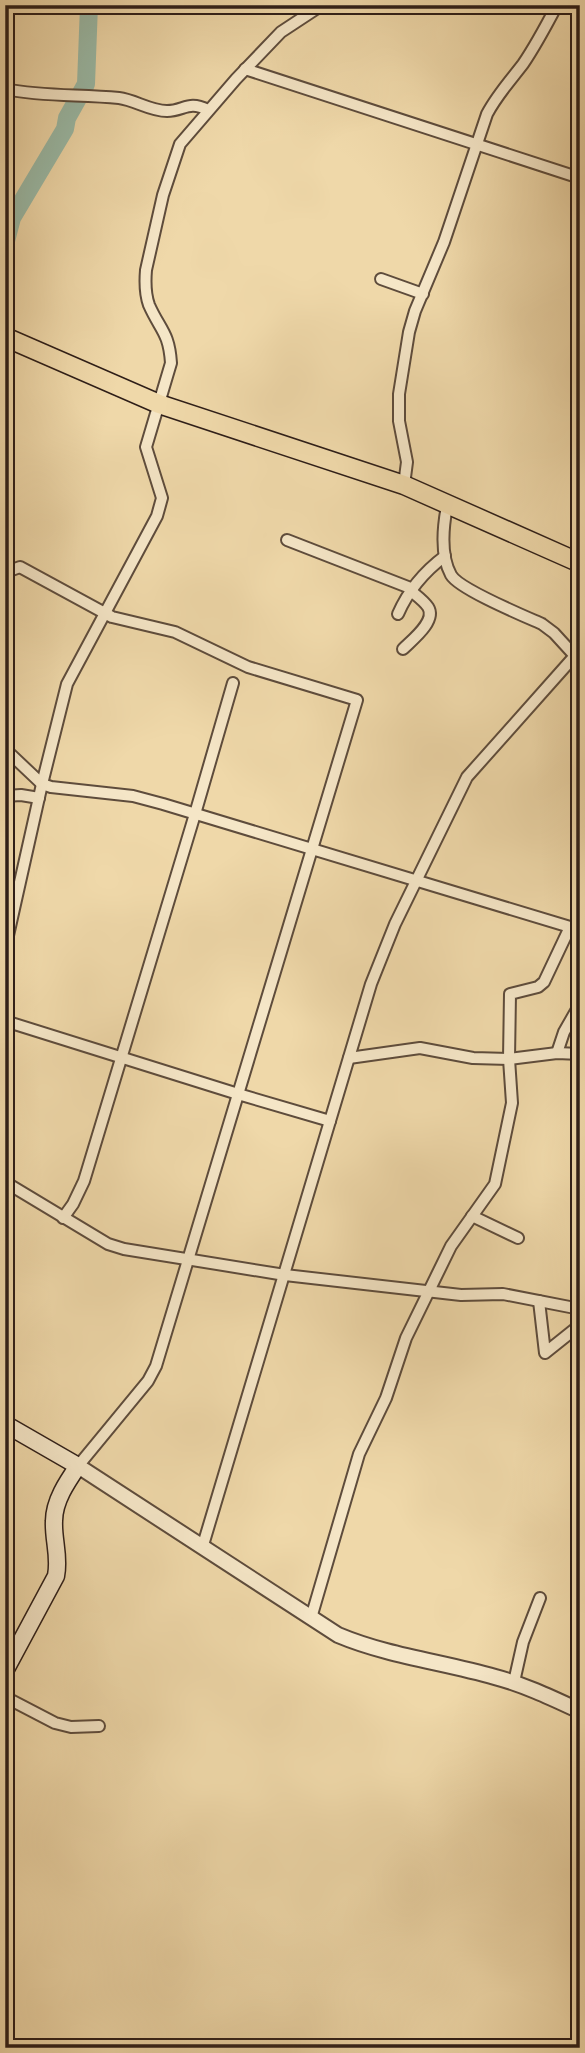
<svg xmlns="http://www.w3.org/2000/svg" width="585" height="2053" font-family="'IM FELL French Canon',serif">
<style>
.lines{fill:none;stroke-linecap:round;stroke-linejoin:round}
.river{stroke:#9abaa7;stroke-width:18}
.minor-casing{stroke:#5e4c3c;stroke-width:14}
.tertiary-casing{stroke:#5e4c3c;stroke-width:18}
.secondary-casing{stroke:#2e1e18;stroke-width:19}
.primary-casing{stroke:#2e1e18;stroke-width:21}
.minor{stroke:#f5e6c7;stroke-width:10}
.tertiary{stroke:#f5e6c7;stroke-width:14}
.secondary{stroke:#f5e6c7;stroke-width:16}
.primary{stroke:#efd8a9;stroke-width:18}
</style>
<rect width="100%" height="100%" fill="#efd8a9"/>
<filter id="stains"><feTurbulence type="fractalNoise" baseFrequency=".00286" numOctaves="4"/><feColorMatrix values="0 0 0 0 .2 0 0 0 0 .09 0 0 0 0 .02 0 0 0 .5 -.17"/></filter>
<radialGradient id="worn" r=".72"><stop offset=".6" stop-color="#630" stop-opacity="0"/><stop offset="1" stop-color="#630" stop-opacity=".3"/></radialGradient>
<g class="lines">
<polyline class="river" points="5,282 6,241 12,218 65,129 67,118 86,84 89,5"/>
<defs>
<g id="minor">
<polyline points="245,69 580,178"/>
<path d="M5 89C45 97 80 94 119 98 135 100 150 111 167 111 184 111 188 100 208 110"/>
<polyline points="381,279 423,294"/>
<path d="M404 485 407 462 399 421V394L409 332 415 311 444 242 487 114C497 95 510 81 523 64 536 45 546 26 557 5"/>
<path d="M447 506C443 527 440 555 451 575 459 589 524 616 542 624L554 633 575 656"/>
<polyline points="287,540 413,589"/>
<polyline points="5,579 9,571 20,567 112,617 175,632 248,667 357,700 156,1366 148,1381 78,1466"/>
<path d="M398 614C408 591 425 571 445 556"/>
<path d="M403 649C412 640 437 621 428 607 424 601 417 596 411 591"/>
<polyline points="5,749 42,784 51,787 133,796 163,804 580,930"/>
<polyline points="5,796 21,795 39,798"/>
<path d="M5 949 42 784 67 684 157 516 162 498 146 447 171 363C169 332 160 330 149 305 145 294 145 282 146 270L163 195 180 144 236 79 281 32 322 5"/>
<polyline points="5,1021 238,1094 330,1121"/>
<polyline points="557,1053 564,1032 576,1011"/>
<polyline points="349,1058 420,1048 473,1058 509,1059 557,1053 580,1054"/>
<polyline points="5,1182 108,1244 124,1249 285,1275 461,1295 503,1294 580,1309"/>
<polyline points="472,1216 518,1238"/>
<polyline points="63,1218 73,1204 84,1181 195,814 233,683"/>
<polyline points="539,1301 545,1353 580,1325"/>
<polyline points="203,1545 371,984 395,924 467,777 580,650"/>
<polyline points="311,1618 359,1454 386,1398 406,1338 451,1246 495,1184 512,1103 509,1059 510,994 538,987 544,982 570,927"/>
<polyline points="514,1682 523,1642 540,1598"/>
<polyline points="5,1697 55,1723 71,1727 99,1726"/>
</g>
<path id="tertiary" d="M78 1466 338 1635C388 1656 443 1662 495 1677 525 1685 552 1698 580 1711"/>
<path id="secondary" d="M5 1424 78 1466C67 1482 54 1501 54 1521 53 1540 60 1556 56 1576L5 1671"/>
<polyline id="primary" points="5,337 159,404 404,485 580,563"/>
</defs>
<use href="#minor" class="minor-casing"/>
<use href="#tertiary" class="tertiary-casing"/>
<use href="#secondary" class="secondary-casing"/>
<use href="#primary" class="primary-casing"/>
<use href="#minor" class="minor"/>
<use href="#tertiary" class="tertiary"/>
<use href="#secondary" class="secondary"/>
<use href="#primary" class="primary"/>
</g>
<rect width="585" height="2053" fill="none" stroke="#efd8a9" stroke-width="28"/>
<rect x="7" y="7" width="571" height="2039" fill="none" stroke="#2e1e18" stroke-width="3.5"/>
<rect x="14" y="14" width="557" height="2025" fill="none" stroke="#2e1e18" stroke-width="2"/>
<rect width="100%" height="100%" filter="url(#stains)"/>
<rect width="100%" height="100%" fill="url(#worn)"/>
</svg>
